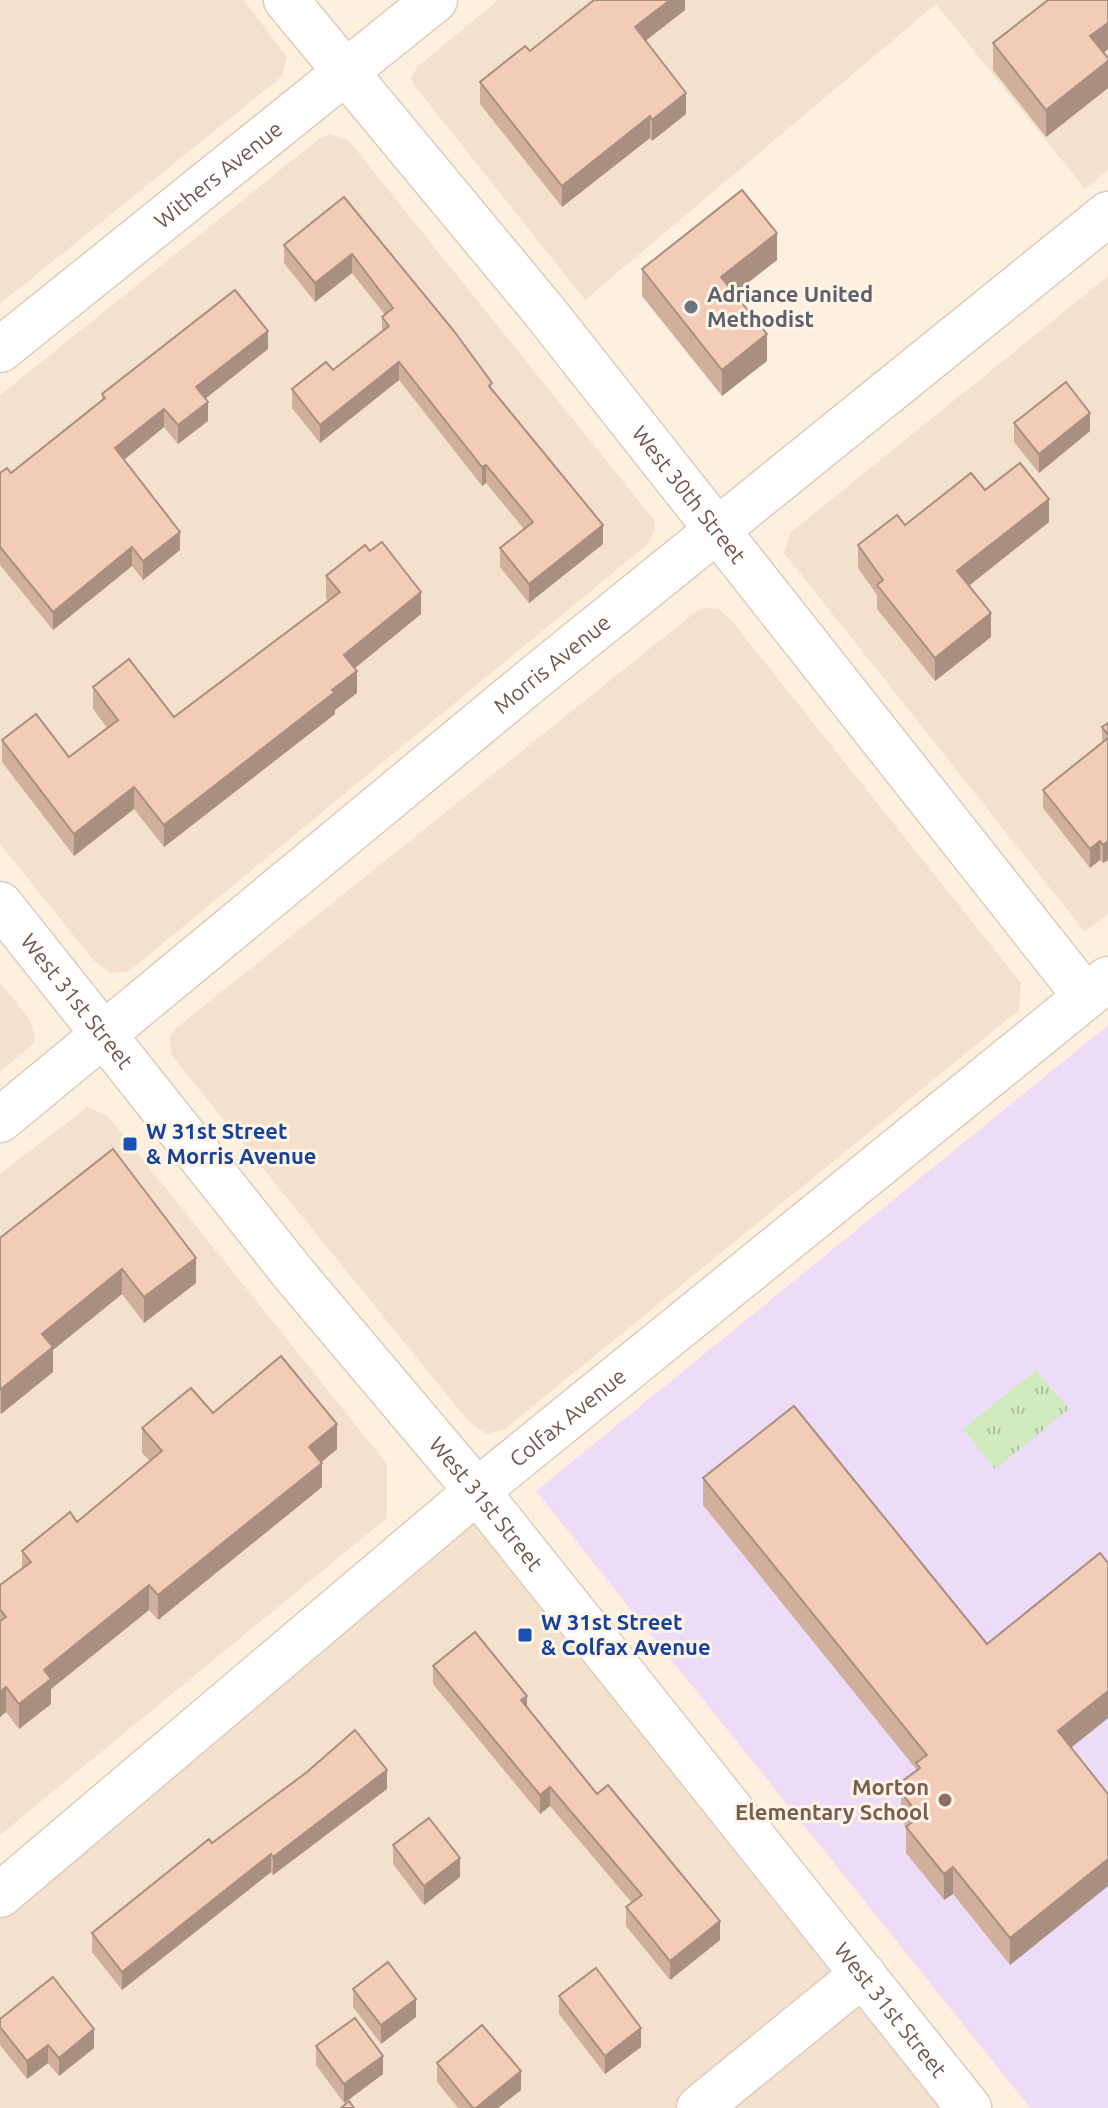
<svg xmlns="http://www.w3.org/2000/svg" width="1108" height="2108" font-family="Ubuntu,sans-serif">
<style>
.residential{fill:#f4e1cd}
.education{fill:#eddcf8}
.grass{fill:url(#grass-tufts)}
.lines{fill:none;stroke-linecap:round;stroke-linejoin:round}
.minor-casing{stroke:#e0cbbb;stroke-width:47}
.minor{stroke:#fff;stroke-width:44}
.wall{fill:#d0af9d}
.shaded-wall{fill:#a98f7f}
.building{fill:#f2ccb6;stroke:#a98f7f;stroke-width:2}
.worship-dot{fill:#6b7280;stroke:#fff4e6;stroke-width:3}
.transit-dot{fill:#1a4fb4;stroke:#fff4e6;stroke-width:3}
.education-dot{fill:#8d6e63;stroke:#fff4e6;stroke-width:3}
.labels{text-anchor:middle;stroke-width:6;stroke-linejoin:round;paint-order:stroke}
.street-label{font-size:22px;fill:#735547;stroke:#fff4e6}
.worship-label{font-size:22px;font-weight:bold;fill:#5b616d;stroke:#fff4e6;text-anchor:start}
.transit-label{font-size:22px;font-weight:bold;fill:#164399;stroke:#fff4e6;text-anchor:start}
.education-label{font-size:22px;font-weight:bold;fill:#785e54;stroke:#fff4e6;text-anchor:end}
</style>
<defs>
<pattern id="grass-tufts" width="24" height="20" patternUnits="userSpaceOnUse" patternTransform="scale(2)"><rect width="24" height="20" fill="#d1eabe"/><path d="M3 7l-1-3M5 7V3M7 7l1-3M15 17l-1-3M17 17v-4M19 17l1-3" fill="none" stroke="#aec09c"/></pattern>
</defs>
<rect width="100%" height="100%" fill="#fdf0df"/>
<g class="residential">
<polygon points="0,0 244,0 287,57 282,76 269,87 0,304"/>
<polygon points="498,0 1108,0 1108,170 1085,189 936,4 585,300 413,84 411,77 418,66"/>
<polygon points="330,134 349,141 654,520 655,529 648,544 128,972 111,973 94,961 0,844 0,395 320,138"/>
<polygon points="1108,276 1108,914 1085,932 784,553 791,532"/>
<polygon points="709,608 719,609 732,621 1021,983 1019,1010 505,1429 486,1434 468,1421 180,1066 171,1054 170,1037 175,1029 688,618 700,609"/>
<polygon points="0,982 30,1020 35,1037 33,1044 0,1072"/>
<polygon points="87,1107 107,1115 387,1464 387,1518 0,1835 0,1174"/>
<polygon points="477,1491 969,2108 0,2108 0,1895"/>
</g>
<polygon class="education" points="1108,1025 1108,2108 1030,2108 536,1491"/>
<polygon class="grass" points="1036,1370 1069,1409 995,1469 963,1429"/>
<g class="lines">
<defs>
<g id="minor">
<path id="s1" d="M286 0 544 311 1086 997"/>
<path id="s2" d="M0 350 435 0"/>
<path id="s3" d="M0 904 293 1273 477 1491 969 2108"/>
<path id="s4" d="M0 1120 533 679 1108 214"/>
<path id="s5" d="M0 1895 477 1491 1108 979"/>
<polyline points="699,2108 863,1974"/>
</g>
</defs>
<use href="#minor" class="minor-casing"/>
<use href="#minor" class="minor"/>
</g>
<g class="wall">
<polygon points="685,0 685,10 646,40 686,114 652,141 650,138 562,207 480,104 480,82 530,51"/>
<polygon points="1108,0 1108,49 1104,53 1108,58 1108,88 1046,137 993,70 993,43"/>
<polygon points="344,197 492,389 603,544 529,603 500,567 500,548 524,529 486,483 482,486 399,380 320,443 292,408 292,389 333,370 382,331 382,317 385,315 352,273 315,302 284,263 284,245"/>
<polygon points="777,260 734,293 767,361 722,396 642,296 642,269"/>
<polygon points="268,349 205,399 208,421 178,444 164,427 124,460 180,550 143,580 132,566 53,630 0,565 0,473 11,473 102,400 102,394"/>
<polygon points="1014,423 1090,431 1039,473 1014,442"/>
<polygon points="985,490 1049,522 969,586 991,637 935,681 877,609 877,595 858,568 858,545"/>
<polygon points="326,576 421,614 355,668 357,693 335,710 335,714 164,847 134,809 74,856 2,762 2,740 69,757 107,728 93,709 93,687 174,717 328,601 326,598"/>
<polygon points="1108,723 1108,860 1103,863 1100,860 1090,868 1043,808 1043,790 1102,743 1102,727"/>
<polygon points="0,1238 196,1283 144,1323 122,1294 53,1350 53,1372 1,1414 0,1412"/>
<polygon points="213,1413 337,1449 322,1462 322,1487 158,1620 149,1610 51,1689 51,1704 19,1729 6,1712 0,1717 0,1586 22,1568 22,1551 77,1522 150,1461 142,1453 142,1428"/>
<polygon points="703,1478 987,1644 1108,1563 1108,1718 1071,1748 1108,1794 1108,1886 1010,1965 953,1894 944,1900 906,1853 906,1827 903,1822 903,1812 901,1809 901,1782 916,1770 916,1769 703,1505"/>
<polygon points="433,1666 527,1707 597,1794 720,1940 670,1980 626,1926 626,1907 632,1903 550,1806 540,1814 433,1684"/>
<polygon points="387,1789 273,1875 271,1872 122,1990 92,1952 92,1933 212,1843"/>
<polygon points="393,1845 460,1877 424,1905 393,1864"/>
<polygon points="353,1989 416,2017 381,2044 353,2007"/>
<polygon points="559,1996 641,2047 605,2074 559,2014"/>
<polygon points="0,2019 94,2048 59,2076 48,2063 27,2079 0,2045"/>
<polygon points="316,2046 383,2074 344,2103 316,2065"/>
<polygon points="437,2063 521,2090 498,2108 458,2108 437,2082"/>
</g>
<g class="shaded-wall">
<polygon points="670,0 685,0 685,10 635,49 635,27"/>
<polygon points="1108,23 1108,49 1090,63 1090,36"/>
<polygon points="1108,61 1108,88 1046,137 1046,110"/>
<polygon points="686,93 686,114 652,141 652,120"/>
<polygon points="650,116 650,138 562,207 562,186"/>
<polygon points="777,233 777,260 721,304 721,277"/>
<polygon points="352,254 352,273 315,302 315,283"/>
<polygon points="268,331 268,349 196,406 196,387"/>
<polygon points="767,334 767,361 722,396 722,370"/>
<polygon points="399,362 399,380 320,443 320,425"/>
<polygon points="208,402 208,421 178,444 178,425"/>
<polygon points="164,409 164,427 115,467 115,448"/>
<polygon points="1090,413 1090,431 1039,473 1039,454"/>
<polygon points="486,465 486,483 482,486 482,467"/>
<polygon points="1049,499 1049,522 957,595 957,571"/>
<polygon points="603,525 603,544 529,603 529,584"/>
<polygon points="180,532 180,550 143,580 143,561"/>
<polygon points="132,547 132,566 53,630 53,612"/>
<polygon points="421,592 421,614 344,677 344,655"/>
<polygon points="991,613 991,637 935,681 935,658"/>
<polygon points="357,671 357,693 335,710 335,714 164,847 164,825"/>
<polygon points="134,787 134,809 74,856 74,834"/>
<polygon points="1100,841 1100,860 1090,868 1090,849"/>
<polygon points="1108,841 1108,860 1103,863 1103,845"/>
<polygon points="196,1258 196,1283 144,1323 144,1297"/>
<polygon points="122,1269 122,1294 53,1350 53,1372 1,1414 1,1389 42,1334"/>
<polygon points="337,1424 337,1449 309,1472 309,1447"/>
<polygon points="322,1463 322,1487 158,1620 158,1595"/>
<polygon points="149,1585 149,1610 51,1689 51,1704 19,1729 19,1704 44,1670"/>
<polygon points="6,1687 6,1712 0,1717 0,1692"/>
<polygon points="1108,1691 1108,1718 1058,1758 1058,1731"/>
<polygon points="527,1696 527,1714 521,1700"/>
<polygon points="387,1770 387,1789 273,1875 273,1857"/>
<polygon points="550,1787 550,1806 540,1814 540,1795"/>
<polygon points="271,1854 271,1872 122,1990 122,1972"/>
<polygon points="460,1858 460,1877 424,1905 424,1886"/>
<polygon points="1108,1859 1108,1886 1010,1965 1010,1938"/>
<polygon points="953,1867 953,1894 944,1900 944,1874"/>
<polygon points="720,1921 720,1940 670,1980 670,1961"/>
<polygon points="416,1999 416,2017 381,2044 381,2025"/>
<polygon points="641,2028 641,2047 605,2074 605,2056"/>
<polygon points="94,2029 94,2048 59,2076 59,2058"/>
<polygon points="48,2045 48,2063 27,2079 27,2061"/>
<polygon points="383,2056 383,2074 344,2103 344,2084"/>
<polygon points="521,2071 521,2090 498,2108 476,2108"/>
</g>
<g class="building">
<polygon points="594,0 670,0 635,27 686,93 652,120 650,116 562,186 480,82 525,46 530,51"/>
<polygon points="1048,0 1108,0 1108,23 1090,36 1108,58 1108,61 1046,110 993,43"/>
<polygon points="742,190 777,233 721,277 767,334 722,370 642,269"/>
<polygon points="344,197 454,331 492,383 489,386 603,525 529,584 500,548 533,522 486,465 482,467 399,362 320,425 292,389 326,362 333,370 389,326 382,317 393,308 352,254 315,283 284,245"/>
<polygon points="235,290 268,331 196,387 208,402 178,425 164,409 115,448 180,532 143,561 132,547 53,612 0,547 0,473 7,468 11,473 105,398 102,394"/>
<polygon points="1066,382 1090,413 1039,454 1014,423"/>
<polygon points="1020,463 1049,499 957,571 991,613 935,658 877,585 883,580 858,545 897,515 905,525 971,473 985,490"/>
<polygon points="382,542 421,592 344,655 357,671 332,690 335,692 164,825 134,787 74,834 2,740 36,714 69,757 118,720 93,687 129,659 174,717 340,592 326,576 365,545 370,551"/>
<polygon points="1108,723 1108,735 1102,727"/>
<polygon points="1108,738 1108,841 1103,845 1100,841 1090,849 1043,790"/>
<polygon points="113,1149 196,1258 144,1297 122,1269 42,1334 53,1347 1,1389 0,1387 0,1238"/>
<polygon points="281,1356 337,1424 309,1447 322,1463 158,1595 149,1585 44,1670 51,1679 19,1704 6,1687 0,1692 0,1621 6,1617 0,1609 0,1585 31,1562 22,1551 70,1512 77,1522 162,1451 142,1428 191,1388 213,1413"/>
<polygon points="794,1406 987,1644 1100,1553 1108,1563 1108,1691 1058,1731 1108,1794 1108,1859 1010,1938 953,1867 944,1874 906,1827 920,1816 903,1795 908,1792 901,1782 920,1768 916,1763 927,1755 703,1478"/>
<polygon points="475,1632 527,1696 521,1700 597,1794 608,1785 720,1921 670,1961 626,1907 642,1895 550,1787 540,1795 433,1666"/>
<polygon points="355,1730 387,1770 273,1857 271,1854 122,1972 92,1933 209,1839 212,1843 307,1772"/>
<polygon points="429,1818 460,1858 424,1886 393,1845"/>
<polygon points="388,1962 416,1999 381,2025 353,1989"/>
<polygon points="596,1968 641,2028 605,2056 559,1996"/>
<polygon points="53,1977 94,2029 59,2058 48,2045 27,2061 0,2027 0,2019"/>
<polygon points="355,2018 383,2056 344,2084 316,2046"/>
<polygon points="482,2025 521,2071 476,2108 473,2108 437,2063"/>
<polygon points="349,2101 354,2108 341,2108"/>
</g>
<circle class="worship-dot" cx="691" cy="307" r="8"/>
<g class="transit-dot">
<rect x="122" y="1136" width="16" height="16" rx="4"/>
<rect x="517" y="1627" width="16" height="16" rx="4"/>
</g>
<circle class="education-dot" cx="945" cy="1800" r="8"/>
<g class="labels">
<g class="street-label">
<text dy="8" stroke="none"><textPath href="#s2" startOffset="280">Withers Avenue</textPath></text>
<text dy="8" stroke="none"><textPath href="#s1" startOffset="638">West 30th Street</textPath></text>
<text dy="8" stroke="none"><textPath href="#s4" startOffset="716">Morris Avenue</textPath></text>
<text dy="8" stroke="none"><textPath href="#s3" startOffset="124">West 31st Street</textPath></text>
<text dy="8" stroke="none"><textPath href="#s5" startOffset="742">Colfax Avenue</textPath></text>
<text dy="8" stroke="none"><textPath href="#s3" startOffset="772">West 31st Street</textPath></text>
<text dy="8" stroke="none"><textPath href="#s3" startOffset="1420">West 31st Street</textPath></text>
</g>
<g class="worship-label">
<text x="707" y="302">Adriance United<tspan x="707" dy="25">Methodist</tspan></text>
</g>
<g class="transit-label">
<text x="146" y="1139">W 31st Street<tspan x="146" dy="25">&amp; Morris Avenue</tspan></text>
<text x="541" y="1630">W 31st Street<tspan x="541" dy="25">&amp; Colfax Avenue</tspan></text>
</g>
<g class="education-label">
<text x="929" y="1795">Morton<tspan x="929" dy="25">Elementary School</tspan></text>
</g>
</g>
</svg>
